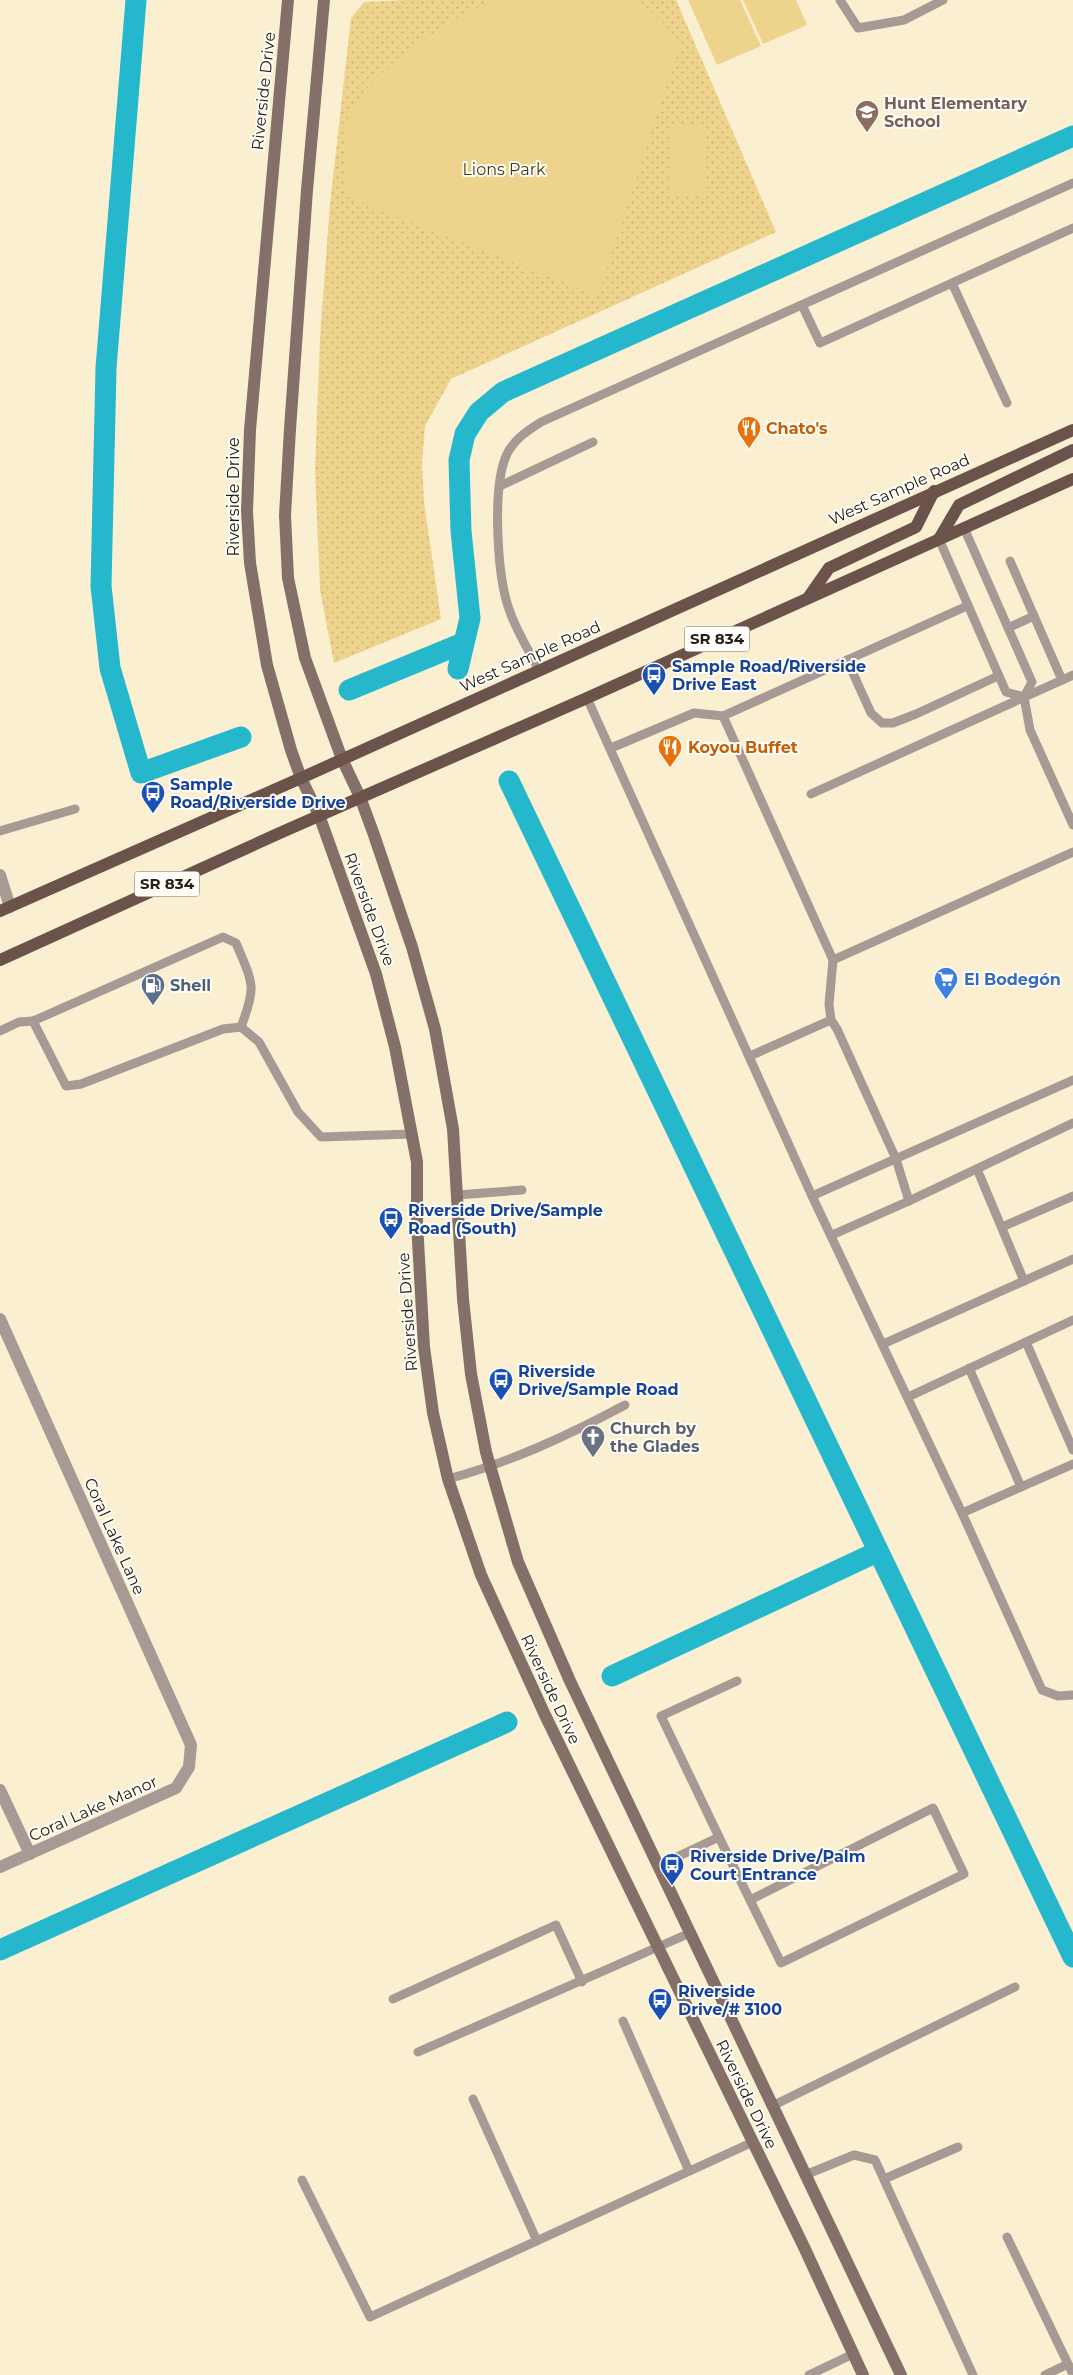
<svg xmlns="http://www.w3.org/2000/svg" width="1073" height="2375" font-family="Montserrat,sans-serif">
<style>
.park{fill:url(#park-dots)}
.pitch{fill:#edd38b}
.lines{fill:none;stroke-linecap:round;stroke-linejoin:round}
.canal{stroke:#25b7cb;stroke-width:21}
.lane{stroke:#a79994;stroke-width:9}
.street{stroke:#a79994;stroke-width:12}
.secondary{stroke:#847069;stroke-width:12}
.primary{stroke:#6b534b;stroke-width:12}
.labels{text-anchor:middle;stroke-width:4;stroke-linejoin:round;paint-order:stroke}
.shield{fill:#fffdf7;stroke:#666259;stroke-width:1}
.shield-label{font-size:15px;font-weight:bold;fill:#242015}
.street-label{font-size:16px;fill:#242015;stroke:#fffdf7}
.education-label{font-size:16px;font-weight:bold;fill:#785e54;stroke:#fffdf7;text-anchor:start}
.park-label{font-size:16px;fill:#473a12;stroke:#fffdf7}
.food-label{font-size:16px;font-weight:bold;fill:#c56008;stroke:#fffdf7;text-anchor:start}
.transit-label{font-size:16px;font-weight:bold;fill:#164399;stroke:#fffdf7;text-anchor:start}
.shop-label{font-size:16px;font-weight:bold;fill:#366cbe;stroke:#fffdf7;text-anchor:start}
.service-label{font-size:16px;font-weight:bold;fill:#4e5e75;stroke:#fffdf7;text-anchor:start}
.worship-label{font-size:16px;font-weight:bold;fill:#5b616d;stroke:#fffdf7;text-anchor:start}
</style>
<defs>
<pattern id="park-dots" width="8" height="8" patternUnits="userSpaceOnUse" patternTransform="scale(1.25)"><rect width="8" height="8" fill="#edd38b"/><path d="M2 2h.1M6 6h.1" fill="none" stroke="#cbb577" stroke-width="1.8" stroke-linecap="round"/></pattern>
</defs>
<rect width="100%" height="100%" fill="#faefd1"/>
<polygon class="park" points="406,0 676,0 776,232 451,379 425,426 422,463 424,502 441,619 334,663 320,590 315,469 320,337 330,204 351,18 364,2"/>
<g class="pitch">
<path d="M497 0H638L659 18 680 44 598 296 347 197C347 180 343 139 346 124 358 76 452 16 497 0Z"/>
<polygon points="688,0 740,0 761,46 717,65"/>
<polygon points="743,0 796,0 807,25 763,44"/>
<polygon points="671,124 705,124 704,196 669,195"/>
</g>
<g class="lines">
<g class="canal">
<polyline points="136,0 106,368 101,586 110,668 141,773 241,737"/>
<polyline points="458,669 470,618 461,531 459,460 465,434 479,412 503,392 1073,136"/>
<polyline points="349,690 463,643"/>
<polyline points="509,781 1073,1957"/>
<polyline points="612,1676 877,1552"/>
<polyline points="0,1950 507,1722"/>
</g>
<g class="lane">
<polyline points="840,0 858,28 904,20 943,0"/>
<polyline points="802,305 820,343 952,283"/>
<polyline points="1007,403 952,283 1073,228"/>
<polyline points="500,486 593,442"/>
<polyline points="964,528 1032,682 1024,697 1030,730 1073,825"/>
<polyline points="939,539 1006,692 1024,697"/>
<polyline points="1010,561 1034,616"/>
<polyline points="967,606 723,716 833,960 1073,852"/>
<polyline points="1008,628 1034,616 1062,680"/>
<polyline points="847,660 871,713 882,723 893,723 916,714 998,676"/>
<path d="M539 670C529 651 517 632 510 612 497 578 492 490 506 456 513 440 527 431 541 422L1073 183"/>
<polyline points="587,698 812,1196 1073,1080"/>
<polyline points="611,748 694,713 723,716"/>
<polyline points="811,794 1073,675"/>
<polyline points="0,831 75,809"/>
<polyline points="831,1020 837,1029 896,1159 909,1201 832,1235"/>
<path d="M33 1021 223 937 236 943C253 984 257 985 241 1027"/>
<polyline points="0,1031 19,1022 33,1021 66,1086 81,1084 223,1029 241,1027 259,1042 298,1112 321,1137 412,1134"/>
<polyline points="750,1056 831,1020 829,1004 833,960"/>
<polyline points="977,1169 1024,1281"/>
<polyline points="458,1195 522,1190"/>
<polyline points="812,1196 962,1513 1042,1690 1058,1696 1073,1695"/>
<polyline points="909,1201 1073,1123"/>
<polyline points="1002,1227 1073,1196"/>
<polyline points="1026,1342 1073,1450"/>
<polyline points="883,1344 1073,1259"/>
<polyline points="969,1368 1021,1487"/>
<polyline points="908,1397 1073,1320"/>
<path d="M448 1479C511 1462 567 1436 625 1405"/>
<polyline points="962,1513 1073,1464"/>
<polyline points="719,1837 661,1716 737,1681"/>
<polyline points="658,1866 719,1837 781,1963 964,1874 933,1808 750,1900"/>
<polyline points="393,1999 556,1925 582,1982"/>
<polyline points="623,2021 689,2171"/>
<polyline points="418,2052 690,1933"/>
<polyline points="473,2099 537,2241"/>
<polyline points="772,2106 1015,1987"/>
<polyline points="805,2175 854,2155 875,2160 973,2375"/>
<polyline points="884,2179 958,2147"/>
<polyline points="302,2180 370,2317 753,2142"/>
<polyline points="1007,2237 1068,2364 1045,2375"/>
<polyline points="1068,2364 1073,2374"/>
<polyline points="809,2375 853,2354"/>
</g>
<g class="street">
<polyline points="0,875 10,907"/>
<polyline points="0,1319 191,1745 189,1767 176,1788 0,1867"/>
<polyline points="0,1790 30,1854"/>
</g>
<g class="secondary">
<polyline points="288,0 250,430 247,511 250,563 267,665 291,750 301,778 319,815 376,974 395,1047 417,1162 417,1223 424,1347 433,1413 448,1479 481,1575 545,1715 804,2247 863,2375"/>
<polyline points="324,0 307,190 290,429 285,515 288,578 305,658 342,759 360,797 374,835 412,947 435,1029 453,1129 463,1299 471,1374 486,1452 518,1562 570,1681 901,2375"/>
</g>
<g class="primary">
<polyline points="939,539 959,505 1073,450"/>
<polyline points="808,598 829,568 916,527 934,491"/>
<polyline points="0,911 301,778 1073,430"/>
<polyline points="0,960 282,832 587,698 1073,479"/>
</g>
</g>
<defs>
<symbol id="school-pin" viewBox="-11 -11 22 30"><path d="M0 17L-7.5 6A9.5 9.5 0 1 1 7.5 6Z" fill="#8d6e63" stroke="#fffdf7"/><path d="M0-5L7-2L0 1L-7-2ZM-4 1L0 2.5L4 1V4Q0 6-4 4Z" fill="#fff"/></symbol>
<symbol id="restaurant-pin" viewBox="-11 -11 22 30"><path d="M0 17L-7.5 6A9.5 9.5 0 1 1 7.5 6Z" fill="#e8710a" stroke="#fffdf7"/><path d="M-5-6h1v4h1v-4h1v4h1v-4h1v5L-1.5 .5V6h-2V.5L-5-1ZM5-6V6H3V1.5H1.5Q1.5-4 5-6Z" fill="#fff"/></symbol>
<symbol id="bus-pin" viewBox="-11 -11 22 30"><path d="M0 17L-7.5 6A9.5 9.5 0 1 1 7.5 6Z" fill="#1a4fb4" stroke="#fffdf7"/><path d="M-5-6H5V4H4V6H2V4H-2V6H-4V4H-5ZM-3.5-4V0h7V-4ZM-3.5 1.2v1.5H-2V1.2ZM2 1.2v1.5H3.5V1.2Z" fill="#fff"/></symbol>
<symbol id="supermarket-pin" viewBox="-11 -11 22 30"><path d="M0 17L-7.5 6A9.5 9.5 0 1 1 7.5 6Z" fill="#3f7fe0" stroke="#fffdf7"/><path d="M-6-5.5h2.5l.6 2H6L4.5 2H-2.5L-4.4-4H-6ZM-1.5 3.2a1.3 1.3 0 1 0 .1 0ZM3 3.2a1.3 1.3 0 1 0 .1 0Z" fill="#fff"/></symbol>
<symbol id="fuel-pin" viewBox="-11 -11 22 30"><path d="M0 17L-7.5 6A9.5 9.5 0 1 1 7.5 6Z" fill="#5c6f8a" stroke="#fffdf7"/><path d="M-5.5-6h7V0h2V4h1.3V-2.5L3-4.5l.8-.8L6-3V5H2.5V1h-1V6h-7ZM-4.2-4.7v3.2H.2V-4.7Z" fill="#fff"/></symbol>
<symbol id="church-pin" viewBox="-11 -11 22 30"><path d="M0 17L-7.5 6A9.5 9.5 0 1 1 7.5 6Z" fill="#6b7280" stroke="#fffdf7"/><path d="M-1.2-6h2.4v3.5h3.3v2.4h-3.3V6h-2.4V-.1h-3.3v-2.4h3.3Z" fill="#fff"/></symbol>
</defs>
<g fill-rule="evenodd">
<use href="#school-pin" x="853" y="98" width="28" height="38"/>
<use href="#restaurant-pin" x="735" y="414" width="28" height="38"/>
<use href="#bus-pin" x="640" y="661" width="28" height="38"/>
<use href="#restaurant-pin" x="656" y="733" width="28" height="38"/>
<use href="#bus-pin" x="139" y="779" width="28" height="38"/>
<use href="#supermarket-pin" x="932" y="965" width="28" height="38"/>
<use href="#fuel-pin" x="139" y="971" width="28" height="38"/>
<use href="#bus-pin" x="377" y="1205" width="28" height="38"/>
<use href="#bus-pin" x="487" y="1366" width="28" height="38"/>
<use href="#church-pin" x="579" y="1423" width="28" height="38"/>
<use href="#bus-pin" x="658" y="1851" width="28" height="38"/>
<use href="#bus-pin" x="646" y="1986" width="28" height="38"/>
</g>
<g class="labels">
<g class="shield">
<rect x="684.5" y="626.5" width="65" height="25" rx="4"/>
<rect x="134.5" y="871.5" width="65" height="25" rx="4"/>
</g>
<g class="shield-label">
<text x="717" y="644">SR 834</text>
<text x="167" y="889">SR 834</text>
</g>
<g class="street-label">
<text transform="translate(263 91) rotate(-84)" y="6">Riverside Drive</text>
<text transform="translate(899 489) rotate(-24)" y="6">West Sample Road</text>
<text transform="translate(233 497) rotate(-90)" y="6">Riverside Drive</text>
<text transform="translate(530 656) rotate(-24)" y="6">West Sample Road</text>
<text transform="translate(370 909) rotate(70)" y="6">Riverside Drive</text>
<text transform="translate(407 1312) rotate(-94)" y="6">Riverside Drive</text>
<text transform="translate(115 1536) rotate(66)" y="6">Coral Lake Lane</text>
<text transform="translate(551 1689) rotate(65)" y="6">Riverside Drive</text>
<text transform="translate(93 1808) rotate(-24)" y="6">Coral Lake Manor</text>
<text transform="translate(747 2094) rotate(64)" y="6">Riverside Drive</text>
</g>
<g class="education-label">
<text x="884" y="109">Hunt Elementary<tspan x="884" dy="18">School</tspan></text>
</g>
<g class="park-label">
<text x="504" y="175">Lions Park</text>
</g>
<g class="food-label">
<text x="766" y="434">Chato's</text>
<text x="688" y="753">Koyou Buffet</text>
</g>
<g class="transit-label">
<text x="672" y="672">Sample Road/Riverside<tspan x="672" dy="18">Drive East</tspan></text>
<text x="170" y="790">Sample<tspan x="170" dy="18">Road/Riverside Drive</tspan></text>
<text x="408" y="1216">Riverside Drive/Sample<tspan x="408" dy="18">Road (South)</tspan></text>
<text x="518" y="1377">Riverside<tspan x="518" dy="18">Drive/Sample Road</tspan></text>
<text x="690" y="1862">Riverside Drive/Palm<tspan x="690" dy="18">Court Entrance</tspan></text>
<text x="678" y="1997">Riverside<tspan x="678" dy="18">Drive/# 3100</tspan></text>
</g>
<g class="shop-label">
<text x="964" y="985">El Bodegón</text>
</g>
<g class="service-label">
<text x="170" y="991">Shell</text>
</g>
<g class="worship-label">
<text x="610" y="1434">Church by<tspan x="610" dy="18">the Glades</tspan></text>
</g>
</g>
</svg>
